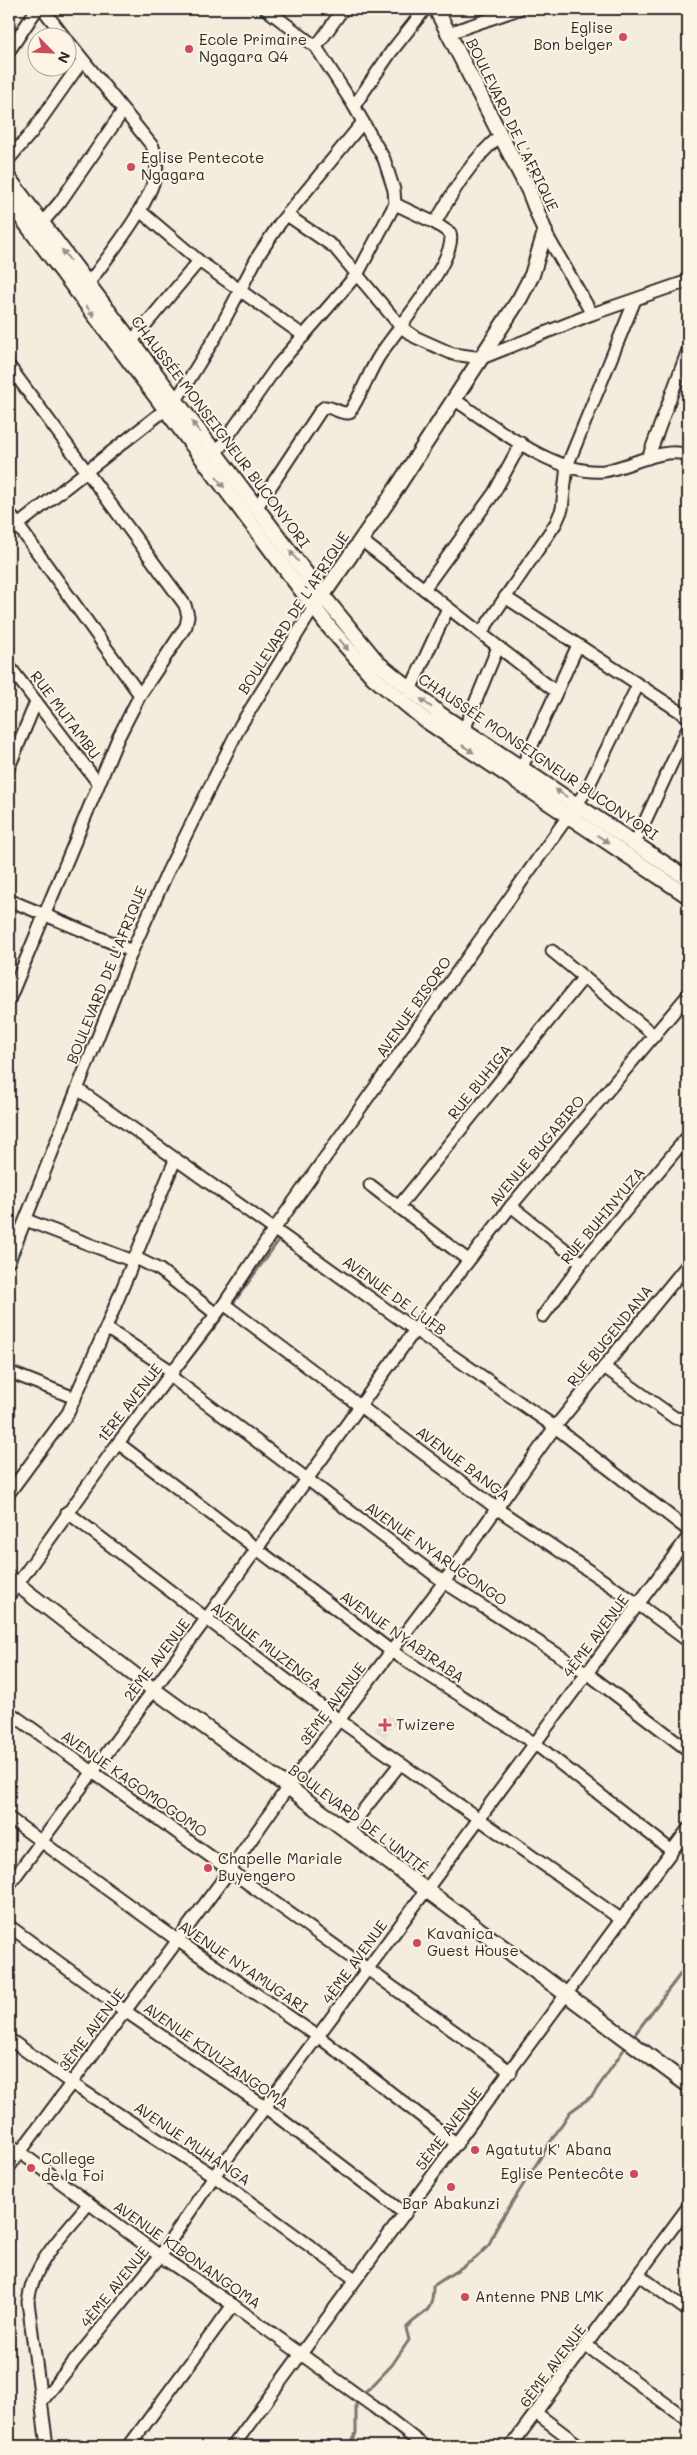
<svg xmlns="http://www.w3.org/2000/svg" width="697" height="2455" font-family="Mali,sans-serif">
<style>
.built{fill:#e5dfd0}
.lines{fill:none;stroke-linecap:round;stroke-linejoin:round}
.stream{stroke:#7a7771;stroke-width:3}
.minor-casing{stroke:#2b2b2b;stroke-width:15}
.tertiary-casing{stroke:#2b2b2b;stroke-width:18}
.minor{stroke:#fcf5e5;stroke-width:11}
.tertiary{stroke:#fcf5e5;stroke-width:14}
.oneway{fill:#949088}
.poi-dot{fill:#d1495b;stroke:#fcf5e5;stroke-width:2}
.labels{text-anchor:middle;stroke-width:4;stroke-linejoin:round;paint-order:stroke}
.poi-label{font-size:15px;fill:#2b2b2b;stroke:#fcf5e5;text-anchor:start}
.street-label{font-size:15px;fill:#2b2b2b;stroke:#fcf5e5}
</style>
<rect width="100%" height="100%" fill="#f4edde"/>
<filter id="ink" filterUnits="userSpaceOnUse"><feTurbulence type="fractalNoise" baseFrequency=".02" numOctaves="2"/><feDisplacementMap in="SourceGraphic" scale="10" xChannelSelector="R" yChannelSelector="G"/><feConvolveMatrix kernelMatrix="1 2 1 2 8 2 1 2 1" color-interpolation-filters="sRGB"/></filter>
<g filter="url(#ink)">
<polygon class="built" points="386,1713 397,1721 385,1738 374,1730"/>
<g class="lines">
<g class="stream">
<polyline points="181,1370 234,1302 279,1240"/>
<polyline points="632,2038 688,1964"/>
<path d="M362 2394 372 2386 392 2365 409 2340 406 2328C423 2310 433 2316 433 2286L476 2258 489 2245 496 2228 549 2144 570 2112 592 2096 627 2045"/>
<polyline points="350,2446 356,2433 356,2403 358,2399"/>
</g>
<defs>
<g id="minor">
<polyline points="43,9 65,38"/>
<polyline points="266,9 316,47"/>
<polyline points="343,9 316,47 354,106"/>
<polyline points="449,33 519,9"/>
<path d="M68 41 153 147C156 156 158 164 156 173 149 207 109 255 88 284"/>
<polyline points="9,51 37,9"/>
<polyline points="9,159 32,132 82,61"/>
<polyline points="139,210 199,261 304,336"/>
<polyline points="287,215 334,247 401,327 415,337 453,354 482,358 592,314 688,281"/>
<polyline points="42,223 60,202 123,111"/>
<path d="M435 223C454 190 471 160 501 135"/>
<polyline points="545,232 592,314"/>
<polyline points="131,342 199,261"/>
<polyline points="9,366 185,605 188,616 186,626 140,695 118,738 9,1000"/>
<path d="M455 400C493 425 555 476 604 471 629 467 664 446 688 455"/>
<polyline points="216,453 278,365 358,273 395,204 394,190 384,159 354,106 391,52 425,9"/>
<polyline points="648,458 688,350"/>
<path d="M257 507 321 410 325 407C333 407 340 414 349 413 361 396 367 376 378 358 392 335 459 258 450 233L435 223 395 204"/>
<polyline points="9,513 140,695"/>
<polyline points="9,532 175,402 216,336 258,256 280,223 363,122"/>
<polyline points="361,540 555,691"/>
<polyline points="424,589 494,493 521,443"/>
<polyline points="505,597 688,717"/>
<polyline points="481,633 556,523 562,509 567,466 635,300"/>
<polyline points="9,666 98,783"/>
<polyline points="410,690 448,608"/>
<polyline points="464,730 498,647"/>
<polyline points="9,767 36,702"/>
<polyline points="522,767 578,645"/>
<polyline points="635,843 688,728"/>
<polyline points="9,900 132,951"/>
<polyline points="552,951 655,1036"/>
<polyline points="79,1090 415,1330 555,1427 688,1530"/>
<polyline points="370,1185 468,1260"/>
<polyline points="399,1206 584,977"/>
<polyline points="511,1206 582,1263"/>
<polyline points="26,1220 133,1261"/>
<polyline points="134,1257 160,1270 216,1314"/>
<polyline points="9,1261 132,951 168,871 240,726 314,607"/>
<polyline points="224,1304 496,1508 638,1604 688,1641"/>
<polyline points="543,1316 582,1263 688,1136"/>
<polyline points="106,1328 173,1372"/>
<polyline points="604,1367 675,1418 684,1419 688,1415"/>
<polyline points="9,1372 75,1398"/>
<polyline points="170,1376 444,1582 587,1673 688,1750"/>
<polyline points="118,1443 391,1651 534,1743 672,1851"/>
<polyline points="9,1493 68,1413 106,1328 175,1160"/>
<polyline points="67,1512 339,1720 622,1920"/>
<polyline points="9,1596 118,1443 224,1304 275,1228 586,791 638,685"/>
<polyline points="9,1712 511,2072"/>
<polyline points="9,1818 177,1940 319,2037 457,2144"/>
<polyline points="346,1832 400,1764"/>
<polyline points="9,1885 206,1619 415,1330 511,1206 688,995"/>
<polyline points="9,1926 125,2011 265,2107 405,2214"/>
<polyline points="9,2039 71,2083 214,2176 355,2279"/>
<polyline points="9,2144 160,2256 233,2305 374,2407 424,2446"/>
<polyline points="9,2167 230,1870 288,1787 444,1582 555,1427 688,1264"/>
<polyline points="639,2275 688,2311"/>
<polyline points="587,2346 688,2420"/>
<polyline points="42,2401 160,2256 214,2176 688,1537"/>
<polyline points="536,2413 580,2446"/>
<path d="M47 2446 28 2302C33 2262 65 2233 89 2203"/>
<polyline points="129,2446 233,2305"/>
<polyline points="233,2446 688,1829"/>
<polyline points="511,2446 688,2207"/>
</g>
<g id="tertiary">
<polyline points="9,179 323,596 378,663 440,714 688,879"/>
<polyline points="9,201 329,627 373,677 425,720 688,896"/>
<polyline points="318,602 388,501 520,298 532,275 545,232 529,191 436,9"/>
<polyline points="9,1578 154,1690 288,1787 688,2085"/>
</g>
</defs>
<use href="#minor" class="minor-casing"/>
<use href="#tertiary" class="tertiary-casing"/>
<use href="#minor" class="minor"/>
<use href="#tertiary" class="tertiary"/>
</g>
<defs><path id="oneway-solid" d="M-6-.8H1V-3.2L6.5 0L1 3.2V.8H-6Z" transform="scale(1.25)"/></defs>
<g class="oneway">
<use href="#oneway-solid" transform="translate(66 255) rotate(-127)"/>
<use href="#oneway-solid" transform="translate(90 311) rotate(54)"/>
<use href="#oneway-solid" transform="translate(196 427) rotate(-128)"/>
<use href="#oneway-solid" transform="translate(220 482) rotate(53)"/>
<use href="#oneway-solid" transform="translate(294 556) rotate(-127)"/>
<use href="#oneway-solid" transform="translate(344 645) rotate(51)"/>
<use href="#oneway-solid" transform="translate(426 703) rotate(-142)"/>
<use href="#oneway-solid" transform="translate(468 749) rotate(34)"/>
<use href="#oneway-solid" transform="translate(561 793) rotate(-147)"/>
<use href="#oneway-solid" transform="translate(603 839) rotate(33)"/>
</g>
</g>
<g class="poi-dot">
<circle cx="623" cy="37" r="5"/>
<circle cx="189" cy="49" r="5"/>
<circle cx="131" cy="167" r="5"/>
<path d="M382.5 1717.5h5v5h5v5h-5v5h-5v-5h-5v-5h5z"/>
<circle cx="208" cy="1868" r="5"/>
<circle cx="417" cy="1943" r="5"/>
<circle cx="475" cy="2150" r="5"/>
<circle cx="31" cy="2168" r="5"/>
<circle cx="634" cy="2174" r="5"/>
<circle cx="451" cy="2187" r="5"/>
<circle cx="465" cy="2297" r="5"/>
</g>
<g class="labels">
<g class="poi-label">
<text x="613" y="33" text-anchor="end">Eglise<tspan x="613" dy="17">Bon belger</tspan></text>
<text x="199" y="45">Ecole Primaire<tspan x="199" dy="17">Ngagara Q4</tspan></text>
<text x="141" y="163">Eglise Pentecote<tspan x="141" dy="17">Ngagara</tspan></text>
<text x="396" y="1730">Twizere</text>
<text x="218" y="1864">Chapelle Mariale<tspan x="218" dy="17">Buyengero</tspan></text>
<text x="427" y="1939">Kavanica<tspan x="427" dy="17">Guest House</tspan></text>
<text x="485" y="2155">Agatutu K' Abana</text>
<text x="41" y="2164">College<tspan x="41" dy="17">de la Foi</tspan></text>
<text x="624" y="2179" text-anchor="end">Eglise Pentecôte</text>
<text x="451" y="2209" text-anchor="middle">Bar Abakunzi</text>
<text x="475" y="2302">Antenne PNB LMK</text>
</g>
<g class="street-label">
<text transform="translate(512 125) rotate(64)" y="5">BOULEVARD DE L'AFRIQUE</text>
<text transform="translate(220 432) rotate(53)" y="5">CHAUSSÉE MONSEIGNEUR BUCONYORI</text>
<text transform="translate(294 613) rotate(-57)" y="5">BOULEVARD DE L'AFRIQUE</text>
<text transform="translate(65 715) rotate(53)" y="5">RUE MUTAMBU</text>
<text transform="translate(538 757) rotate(34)" y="5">CHAUSSÉE MONSEIGNEUR BUCONYORI</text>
<text transform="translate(107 975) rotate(-68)" y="5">BOULEVARD DE L'AFRIQUE</text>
<text transform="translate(414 1007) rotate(-55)" y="5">AVENUE BISORO</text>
<text transform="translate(480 1082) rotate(-51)" y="5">RUE BUHIGA</text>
<text transform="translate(537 1151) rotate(-50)" y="5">AVENUE BUGABIRO</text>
<text transform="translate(603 1216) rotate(-50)" y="5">RUE BUHINYUZA</text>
<text transform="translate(394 1296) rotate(36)" y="5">AVENUE DE L'UFB</text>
<text transform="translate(610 1336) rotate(-51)" y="5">RUE BUGENDANA</text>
<text transform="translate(130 1403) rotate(-52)" y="5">1ÈRE AVENUE</text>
<text transform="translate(463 1464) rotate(37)" y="5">AVENUE BANGA</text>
<text transform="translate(436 1554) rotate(35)" y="5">AVENUE NYARUGONGO</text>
<text transform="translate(596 1636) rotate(-53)" y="5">4ÈME AVENUE</text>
<text transform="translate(402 1637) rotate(35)" y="5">AVENUE NYABIRABA</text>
<text transform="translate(266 1646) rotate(37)" y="5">AVENUE MUZENGA</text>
<text transform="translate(157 1660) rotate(-53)" y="5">2ÈME AVENUE</text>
<text transform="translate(333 1704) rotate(-53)" y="5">3ÈME AVENUE</text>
<text transform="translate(134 1784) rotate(35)" y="5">AVENUE KAGOMOGOMO</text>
<text transform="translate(358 1819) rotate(37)" y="5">BOULEVARD DE L'UNITÉ</text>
<text transform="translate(355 1962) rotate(-54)" y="5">4ÈME AVENUE</text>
<text transform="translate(243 1967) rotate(34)" y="5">AVENUE NYAMUGARI</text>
<text transform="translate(92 2030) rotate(-53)" y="5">3ÈME AVENUE</text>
<text transform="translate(216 2056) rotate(35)" y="5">AVENUE KIVUZANGOMA</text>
<text transform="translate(449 2129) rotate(-53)" y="5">5ÈME AVENUE</text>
<text transform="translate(192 2144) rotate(34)" y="5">AVENUE MUHANGA</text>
<text transform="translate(187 2255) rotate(35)" y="5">AVENUE KIBONANGOMA</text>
<text transform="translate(115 2287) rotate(-51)" y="5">4ÈME AVENUE</text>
<text transform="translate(553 2366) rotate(-53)" y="5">6ÈME AVENUE</text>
</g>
</g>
<rect width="697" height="2455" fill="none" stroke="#fcf5e5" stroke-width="30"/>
<rect x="15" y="15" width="667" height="2425" fill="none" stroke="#2b2b2b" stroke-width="2" filter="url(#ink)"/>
<g transform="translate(52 52) rotate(114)"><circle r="24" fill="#fcf5e5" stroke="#a8a49b"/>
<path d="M0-4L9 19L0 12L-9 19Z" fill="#d1495b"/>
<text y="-8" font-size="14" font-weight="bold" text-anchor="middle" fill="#2b2b2b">N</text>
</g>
</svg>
